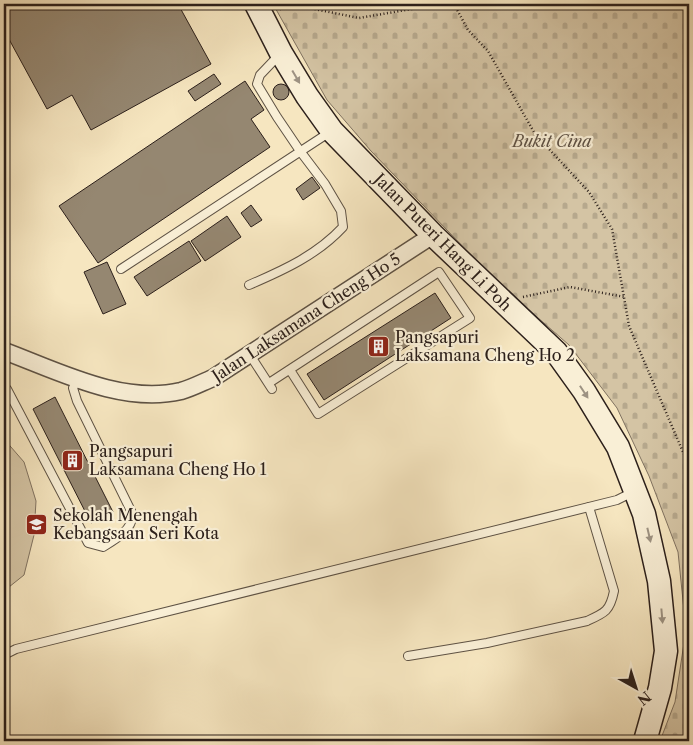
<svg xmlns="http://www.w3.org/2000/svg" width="693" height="745" font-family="'Libre Caslon Text',serif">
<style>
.cemetery{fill:url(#cemetery-stones);stroke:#807260}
.garden{fill:#d4c4a4;stroke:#807260}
.building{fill:#958771;stroke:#2c201b}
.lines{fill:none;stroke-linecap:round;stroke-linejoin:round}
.lane-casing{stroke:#5e5244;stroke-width:10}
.street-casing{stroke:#5e5244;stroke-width:19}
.secondary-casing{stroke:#2c201b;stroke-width:25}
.path{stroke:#2c201b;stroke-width:2.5;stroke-dasharray:1 2.5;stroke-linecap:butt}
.lane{stroke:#f9efd6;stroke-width:8}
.street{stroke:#f9efd6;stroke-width:16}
.secondary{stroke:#f9efd6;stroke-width:22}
.oneway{fill:#9d9282}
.labels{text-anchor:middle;stroke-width:4.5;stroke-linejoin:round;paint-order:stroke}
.park-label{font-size:16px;font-style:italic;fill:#5e5144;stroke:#f9efd6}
.street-label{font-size:16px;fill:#2c201b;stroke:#f9efd6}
.poi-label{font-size:16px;fill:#2c201b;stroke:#f9efd6;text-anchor:start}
</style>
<defs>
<pattern id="cemetery-stones" width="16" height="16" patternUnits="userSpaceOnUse" patternTransform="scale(1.25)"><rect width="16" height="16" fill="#d4c4a4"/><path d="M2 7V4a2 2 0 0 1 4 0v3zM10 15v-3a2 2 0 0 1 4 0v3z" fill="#b6a88d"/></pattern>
</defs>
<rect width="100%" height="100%" fill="#f6e6c0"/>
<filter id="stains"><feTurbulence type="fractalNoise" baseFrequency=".004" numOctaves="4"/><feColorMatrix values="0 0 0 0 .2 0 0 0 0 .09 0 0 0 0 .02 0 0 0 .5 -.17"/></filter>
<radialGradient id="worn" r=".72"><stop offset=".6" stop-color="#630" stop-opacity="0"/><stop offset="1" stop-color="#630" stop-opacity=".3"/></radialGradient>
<polygon class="cemetery" points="273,4 689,4 689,741 660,741 675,702 686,630 678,552 649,476 617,408 569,345 497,282 371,151 327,100"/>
<polygon class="garden" points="4,439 24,462 36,501 34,535 24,575 4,591"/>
<g class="building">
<polygon points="17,4 178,4 211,64 91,130 72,95 47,109 4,30 4,11"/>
<polygon points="214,74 221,84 195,101 188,91"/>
<polygon points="245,81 264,110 251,119 270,147 98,263 59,206"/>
<circle cx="281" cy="92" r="8"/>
<polygon points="312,177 320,188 303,200 296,189"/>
<polygon points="251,205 262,220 251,227 241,213"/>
<polygon points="227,216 241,237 205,261 191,241"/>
<polygon points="189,241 201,261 147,296 134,277"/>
<polygon points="107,262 126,304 103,314 84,272"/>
<polygon points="435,293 451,318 324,400 307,374"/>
<polygon points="55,397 113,512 91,523 33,409"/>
</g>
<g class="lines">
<defs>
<g id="lane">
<polyline points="121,269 330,132"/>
<path d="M249 285C284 270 317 255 343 227L341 211 325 184 300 151 277 117 257 84 260 75 280 54"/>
<polyline points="250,355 272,389"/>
<polyline points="269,383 439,272 470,318 318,414 290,370"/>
<path d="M7 389 88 543 103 547C116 539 131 531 133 515L77 401 73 388 77 380"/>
<polyline points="4,655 16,649 617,500 633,492"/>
<path d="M408 656 487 643 587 621C605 613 610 611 614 591L589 507"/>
</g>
<path id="street" d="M4 351C58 371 122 405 181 391 192 388 203 382 213 378L433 235"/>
<polyline id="secondary" points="256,4 281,53 307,96 332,131 433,235 556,352 584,391 618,447 644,514 659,581 666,651 660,688 645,741"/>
</defs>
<use href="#lane" class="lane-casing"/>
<use href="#street" class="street-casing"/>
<use href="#secondary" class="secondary-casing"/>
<g class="path">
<polyline points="454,4 468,30 488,51 535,134 589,192 612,229 629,326 689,466"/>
<polyline points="280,9 304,7 359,18 441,4"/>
<polyline points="523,297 570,287 625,297"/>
</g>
<use href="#lane" class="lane"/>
<use href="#street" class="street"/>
<use href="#secondary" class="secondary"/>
</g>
<defs><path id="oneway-solid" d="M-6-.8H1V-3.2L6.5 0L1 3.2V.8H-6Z" transform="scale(1.25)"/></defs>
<g class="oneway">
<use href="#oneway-solid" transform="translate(296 77) rotate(60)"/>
<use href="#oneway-solid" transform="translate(584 392) rotate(57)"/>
<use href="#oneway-solid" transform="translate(649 535) rotate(77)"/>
<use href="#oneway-solid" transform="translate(662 616) rotate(85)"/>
</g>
<defs>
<symbol id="building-square" viewBox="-11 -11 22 22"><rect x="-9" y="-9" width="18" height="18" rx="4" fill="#8f2418" stroke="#f9efd6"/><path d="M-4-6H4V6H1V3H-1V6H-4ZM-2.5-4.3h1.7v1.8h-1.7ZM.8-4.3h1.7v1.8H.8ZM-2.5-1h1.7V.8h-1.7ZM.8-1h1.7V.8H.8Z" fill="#fff"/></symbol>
<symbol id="school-square" viewBox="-11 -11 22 22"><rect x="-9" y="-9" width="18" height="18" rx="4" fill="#8f2418" stroke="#f9efd6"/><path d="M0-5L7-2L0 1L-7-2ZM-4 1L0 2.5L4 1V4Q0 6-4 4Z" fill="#fff"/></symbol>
</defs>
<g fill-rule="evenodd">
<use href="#building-square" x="366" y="334" width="25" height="25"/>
<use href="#building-square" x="60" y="448" width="25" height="25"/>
<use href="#school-square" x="24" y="512" width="25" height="25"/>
</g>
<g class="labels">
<g class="park-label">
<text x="552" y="147">Bukit Cina</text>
</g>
<g class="street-label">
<text transform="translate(443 242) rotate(45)" y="6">Jalan Puteri Hang Li Poh</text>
<text transform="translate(306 317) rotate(-33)" y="6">Jalan Laksamana Cheng Ho 5</text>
</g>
<g class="poi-label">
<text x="395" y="343">Pangsapuri<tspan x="395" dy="18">Laksamana Cheng Ho 2</tspan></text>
<text x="89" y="457">Pangsapuri<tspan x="89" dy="18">Laksamana Cheng Ho 1</tspan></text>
<text x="53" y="521">Sekolah Menengah<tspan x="53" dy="18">Kebangsaan Seri Kota</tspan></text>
</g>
</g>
<rect width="693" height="745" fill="none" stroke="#f6e6c0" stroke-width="20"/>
<rect x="5" y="5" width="683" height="735" fill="none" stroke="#2c201b" stroke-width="2.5"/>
<rect x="10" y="10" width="673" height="725" fill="none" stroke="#2c201b"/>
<g transform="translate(636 688) rotate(141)" stroke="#f9efd6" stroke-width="4" paint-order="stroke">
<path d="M0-4L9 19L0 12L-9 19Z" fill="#2c201b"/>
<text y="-8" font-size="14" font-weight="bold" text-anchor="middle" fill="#2c201b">N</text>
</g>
<rect width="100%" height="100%" filter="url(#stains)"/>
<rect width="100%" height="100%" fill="url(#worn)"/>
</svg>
